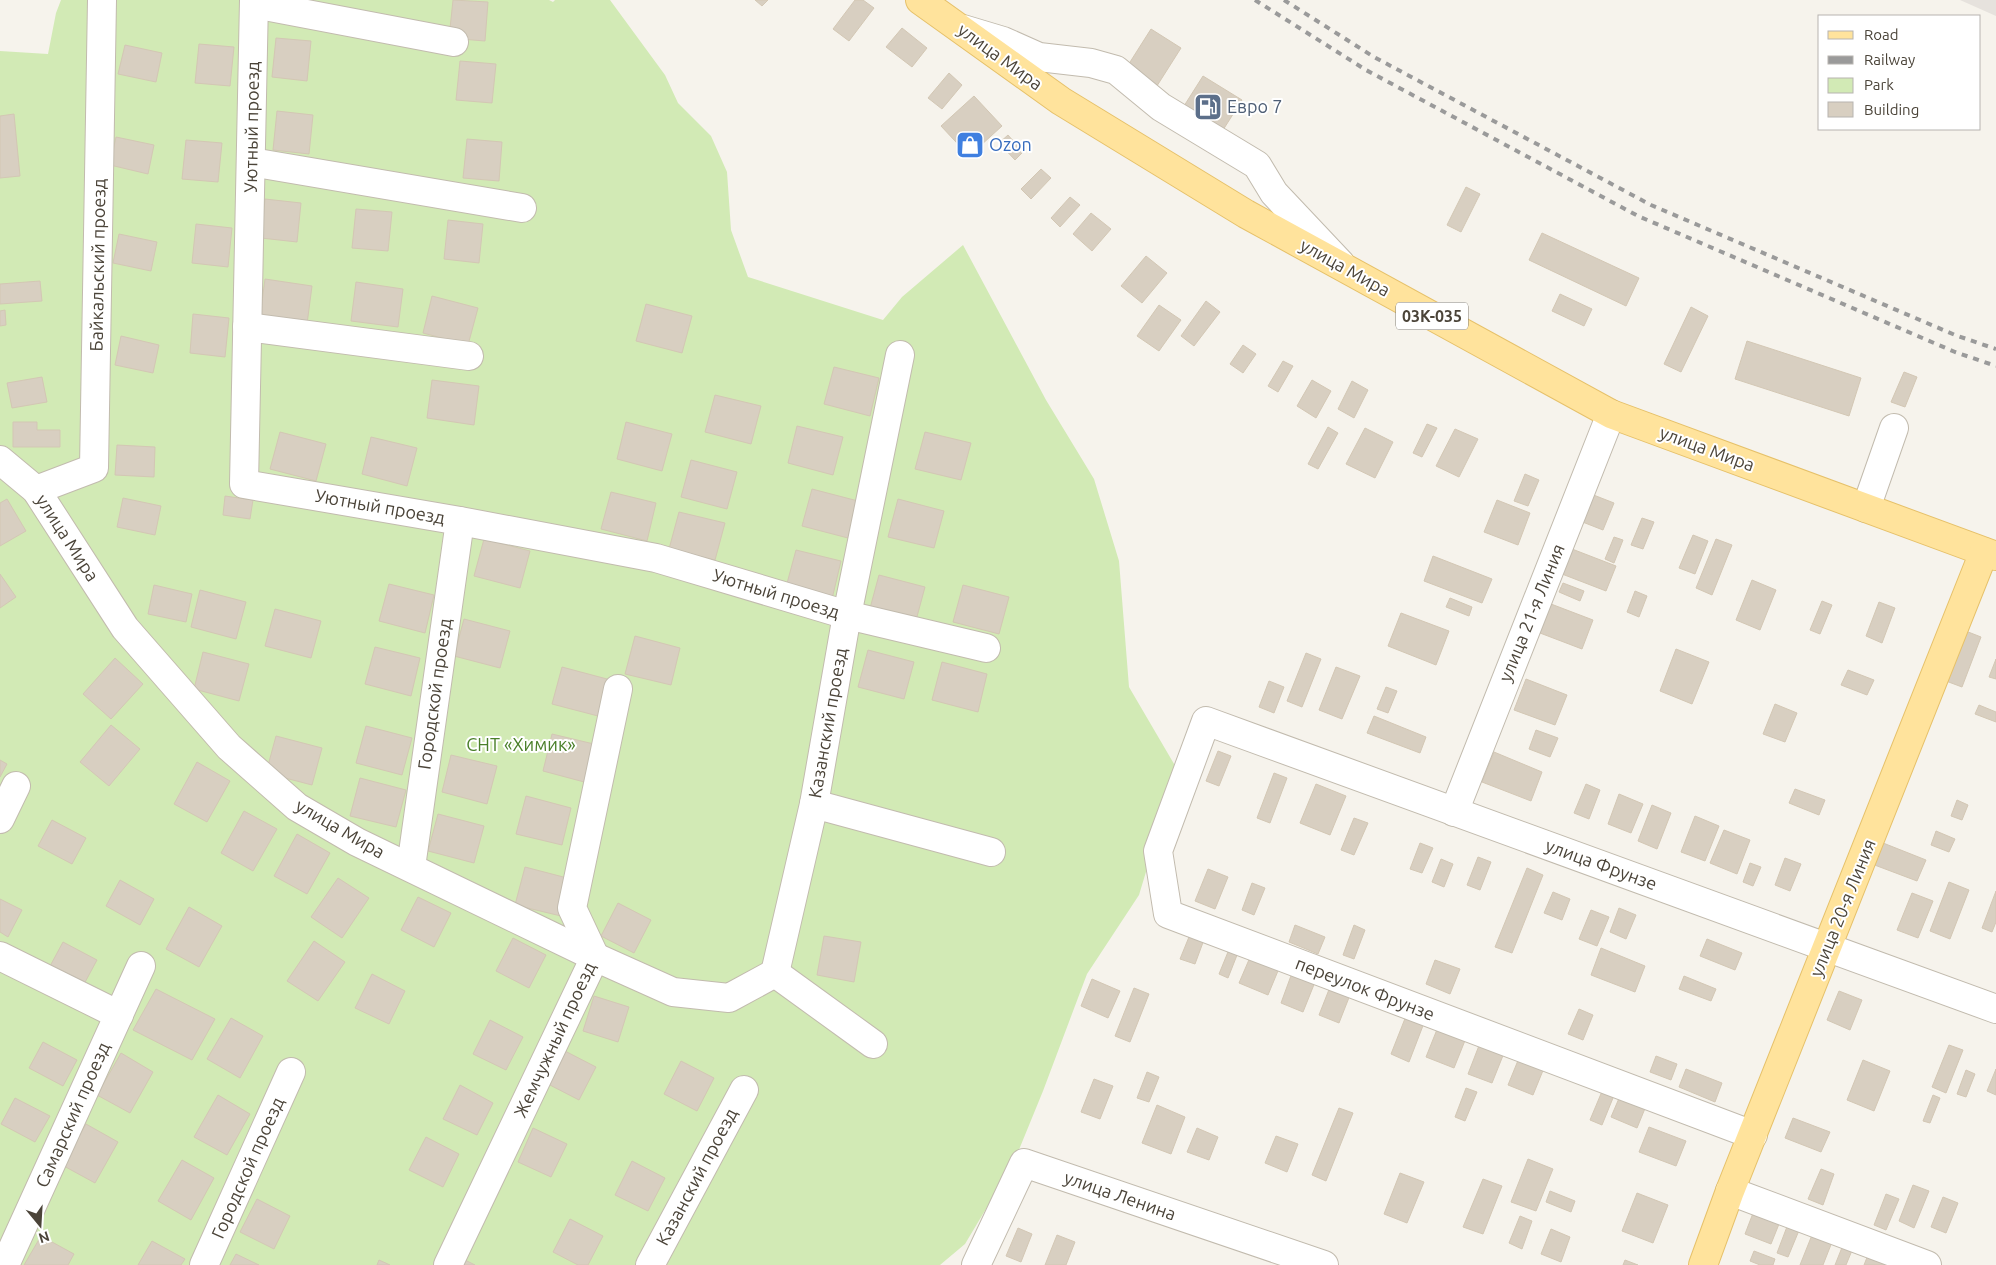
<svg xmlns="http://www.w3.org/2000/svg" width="1996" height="1265" font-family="Ubuntu,sans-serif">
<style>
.industrial{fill:#e6e2dd}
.green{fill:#d2eab5}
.building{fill:#d8cfc1;stroke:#d3c7b4}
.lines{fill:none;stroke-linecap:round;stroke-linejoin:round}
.minor-casing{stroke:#c2bbae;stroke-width:30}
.major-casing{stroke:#e6c16a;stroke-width:30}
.minor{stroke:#fff;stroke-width:28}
.major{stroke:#ffe39c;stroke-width:28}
.rail{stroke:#9a9a9a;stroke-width:4;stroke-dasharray:6 6;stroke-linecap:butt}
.labels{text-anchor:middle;stroke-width:4;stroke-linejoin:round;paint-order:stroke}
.shield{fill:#fff;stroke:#817c74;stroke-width:1}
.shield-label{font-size:16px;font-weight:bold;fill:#4b4439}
.street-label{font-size:18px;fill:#4b4439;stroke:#fff}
.service-label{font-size:18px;fill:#4e5e75;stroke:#fff;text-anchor:start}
.shop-label{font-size:18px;fill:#366cbe;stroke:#fff;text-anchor:start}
.park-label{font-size:18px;fill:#4a7f2a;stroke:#fff}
</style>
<rect width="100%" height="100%" fill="#f6f3ec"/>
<polygon class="industrial" points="1960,0 1996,0 1996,16"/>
<polygon class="green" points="61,0 549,0 553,2 555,0 610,0 665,75 678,103 711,136 727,172 731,230 748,277 883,320 902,297 963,245 1046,400 1094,479 1119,561 1129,687 1177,769 1139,895 1087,974 1043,1091 1014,1162 965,1244 940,1265 0,1265 0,51 48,54 56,13"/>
<g class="building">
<polygon points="453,0 488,2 485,41 449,38"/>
<polygon points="755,0 768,0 762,6"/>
<polygon points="855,0 863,0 874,8 849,41 833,29"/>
<polygon points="902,28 927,48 912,67 886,47"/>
<polygon points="1151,29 1181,48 1155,89 1125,70"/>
<polygon points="276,38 311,41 307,81 272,77"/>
<polygon points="199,44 234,47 230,86 195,83"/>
<polygon points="125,45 162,53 156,82 118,74"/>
<polygon points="460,61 496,64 492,103 456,100"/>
<polygon points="949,73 962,85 942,109 928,98"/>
<polygon points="1203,76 1242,100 1223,130 1184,106"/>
<polygon points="974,96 1002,126 969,156 941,126"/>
<polygon points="277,111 313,115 309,154 273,150"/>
<polygon points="14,114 20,176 0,178 0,116"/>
<polygon points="1008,135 1023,152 1015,160 999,143"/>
<polygon points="116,137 154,145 148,174 110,165"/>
<polygon points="467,139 502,142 499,181 463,178"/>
<polygon points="186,140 222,143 218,182 182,179"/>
<polygon points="1041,169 1051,178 1031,199 1021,189"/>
<polygon points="1466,187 1480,194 1461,232 1447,225"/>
<polygon points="1070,197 1080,205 1060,227 1051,218"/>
<polygon points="265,199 301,203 297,242 261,238"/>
<polygon points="356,209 392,212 388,251 352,248"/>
<polygon points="1091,213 1111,229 1092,251 1073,234"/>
<polygon points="448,220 483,224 479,263 444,259"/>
<polygon points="196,224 232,228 228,267 192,263"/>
<polygon points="1542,233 1639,278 1626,306 1529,260"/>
<polygon points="119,234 157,242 151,271 113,263"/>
<polygon points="1146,256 1167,273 1142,303 1121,286"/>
<polygon points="265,279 312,286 307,324 260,317"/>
<polygon points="40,281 42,301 0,304 0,284"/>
<polygon points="356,282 403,289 398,327 351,321"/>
<polygon points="1560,294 1592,309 1584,326 1552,311"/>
<polygon points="432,296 478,308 468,345 423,333"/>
<polygon points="1206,301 1220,312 1194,346 1181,336"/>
<polygon points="646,304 692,316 682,353 636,341"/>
<polygon points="1159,305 1181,320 1159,351 1137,336"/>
<polygon points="1691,307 1708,316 1681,372 1664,364"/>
<polygon points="5,310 6,325 0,326 0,311"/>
<polygon points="193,314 229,318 225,357 190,353"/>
<polygon points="121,336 159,345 153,373 115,365"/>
<polygon points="1747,341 1861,378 1849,416 1735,379"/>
<polygon points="1243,345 1256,354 1243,373 1230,364"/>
<polygon points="1283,361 1293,366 1278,392 1268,386"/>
<polygon points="834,367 879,378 870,416 824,404"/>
<polygon points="1904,372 1917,377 1905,407 1891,402"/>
<polygon points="42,377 47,402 12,408 7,383"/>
<polygon points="432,380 479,386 474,425 427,418"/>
<polygon points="1312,380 1331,391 1316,418 1297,406"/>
<polygon points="1352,381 1368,390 1354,418 1338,409"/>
<polygon points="715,395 761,406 751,444 705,432"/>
<polygon points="13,422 37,422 37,430 60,430 60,447 13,447"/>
<polygon points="626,422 672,434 662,471 617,459"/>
<polygon points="1427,424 1437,428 1422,457 1413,453"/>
<polygon points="797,426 843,437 833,475 788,463"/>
<polygon points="1328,427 1338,433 1318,469 1308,464"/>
<polygon points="1365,428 1393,442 1375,478 1346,464"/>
<polygon points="1455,429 1478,439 1459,477 1436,466"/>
<polygon points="280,432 326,444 316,481 270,469"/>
<polygon points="925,432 971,443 961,480 915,469"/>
<polygon points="371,437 417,448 407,486 362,474"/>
<polygon points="117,445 155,447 154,477 115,475"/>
<polygon points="691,460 737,472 727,509 681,497"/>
<polygon points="1525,474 1539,480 1528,506 1514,501"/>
<polygon points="812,489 858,501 848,538 802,526"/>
<polygon points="611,492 656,503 647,541 601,529"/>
<polygon points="1591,494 1614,503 1603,530 1580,521"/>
<polygon points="225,496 253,500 250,519 223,515"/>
<polygon points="123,498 161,506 155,535 117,527"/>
<polygon points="7,499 26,531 0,546 0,503"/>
<polygon points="898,499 944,511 934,548 888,537"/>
<polygon points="1497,500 1530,513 1518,545 1484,532"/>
<polygon points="679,512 725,523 715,560 669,549"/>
<polygon points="1642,518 1654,522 1643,549 1631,545"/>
<polygon points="1693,535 1708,541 1695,574 1679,568"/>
<polygon points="1614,537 1623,540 1614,563 1605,559"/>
<polygon points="484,539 530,551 520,588 474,576"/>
<polygon points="1716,539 1732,545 1712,595 1696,588"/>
<polygon points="1572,549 1616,566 1606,591 1562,574"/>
<polygon points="796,550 841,561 832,599 786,587"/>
<polygon points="1433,556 1492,579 1482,603 1424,581"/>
<polygon points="0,574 16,597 0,608"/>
<polygon points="879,575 925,587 915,624 869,612"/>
<polygon points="1752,580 1776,590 1760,630 1736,620"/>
<polygon points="1563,583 1584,591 1580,601 1559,592"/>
<polygon points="389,584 434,595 425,633 379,621"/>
<polygon points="154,585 192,594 186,622 148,614"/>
<polygon points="963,585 1009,597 999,634 953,622"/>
<polygon points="200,590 246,602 236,639 191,627"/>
<polygon points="1635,591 1647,596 1639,617 1627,612"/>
<polygon points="1450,598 1472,607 1469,616 1446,607"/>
<polygon points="1822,601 1832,605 1820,634 1810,630"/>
<polygon points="1879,602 1895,608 1882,643 1866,636"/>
<polygon points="1551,604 1593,620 1582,649 1540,633"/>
<polygon points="275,609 321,621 311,658 265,646"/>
<polygon points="1401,613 1449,631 1436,665 1388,646"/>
<polygon points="464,619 510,631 500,668 454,656"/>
<polygon points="1958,628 1981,637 1962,687 1938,678"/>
<polygon points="635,636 680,648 671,685 625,674"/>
<polygon points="375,647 420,658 411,696 365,684"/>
<polygon points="1676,649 1709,662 1692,704 1660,691"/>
<polygon points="868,650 914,662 904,699 858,687"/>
<polygon points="203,652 249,664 239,701 194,689"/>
<polygon points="1306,653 1321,659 1302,707 1287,701"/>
<polygon points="115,658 143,684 111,719 83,694"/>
<polygon points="1996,659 1996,679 1989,677"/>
<polygon points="942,662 987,674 978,712 932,700"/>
<polygon points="562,667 607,679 598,716 552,704"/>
<polygon points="1336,667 1360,676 1342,719 1319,710"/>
<polygon points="1848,670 1874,680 1867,695 1841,685"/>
<polygon points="1526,679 1567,695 1555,725 1514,710"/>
<polygon points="1269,681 1284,687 1274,713 1259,707"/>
<polygon points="1386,687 1397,691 1388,713 1377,709"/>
<polygon points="1775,704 1797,713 1785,742 1763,734"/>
<polygon points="1979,705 1996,712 1996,722 1975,714"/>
<polygon points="1374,716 1426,737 1420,753 1367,733"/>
<polygon points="111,725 140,749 109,786 80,762"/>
<polygon points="366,726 412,738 402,775 356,763"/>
<polygon points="1536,730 1558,738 1550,757 1529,749"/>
<polygon points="552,734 598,745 588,783 543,771"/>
<polygon points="276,736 322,748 312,785 266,773"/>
<polygon points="1218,751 1231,756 1219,786 1206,781"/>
<polygon points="1494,752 1542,772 1531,801 1482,782"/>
<polygon points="451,755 497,766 487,804 442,792"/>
<polygon points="0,760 7,764 0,777"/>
<polygon points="197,762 230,781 207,822 174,804"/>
<polygon points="1274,773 1287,778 1270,823 1257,818"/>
<polygon points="360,778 406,790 396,827 350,816"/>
<polygon points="1316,784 1346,796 1330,835 1300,823"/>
<polygon points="1586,784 1600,790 1589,819 1574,813"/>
<polygon points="1795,789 1825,800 1819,815 1789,803"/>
<polygon points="1619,794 1643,804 1631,833 1608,824"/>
<polygon points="526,796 571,808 562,845 516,834"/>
<polygon points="1957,800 1968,805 1962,820 1951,816"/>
<polygon points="1652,805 1671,813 1657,849 1638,841"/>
<polygon points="244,811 277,829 253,871 221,853"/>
<polygon points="438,814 484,826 474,863 428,851"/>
<polygon points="1695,816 1719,826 1705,861 1681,852"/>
<polygon points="1354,818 1368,823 1354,855 1341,850"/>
<polygon points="52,820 86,838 72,864 38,846"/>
<polygon points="1724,830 1750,840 1737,874 1710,863"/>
<polygon points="1936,831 1955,839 1949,852 1931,845"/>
<polygon points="297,834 330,853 307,894 274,876"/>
<polygon points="1873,839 1926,860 1917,881 1864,861"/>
<polygon points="1420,843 1433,848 1422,873 1410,869"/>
<polygon points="1478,857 1491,862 1480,890 1467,885"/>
<polygon points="1785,858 1801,864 1790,891 1775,885"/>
<polygon points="1441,859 1453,864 1444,887 1432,882"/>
<polygon points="1750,863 1761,867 1753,886 1743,882"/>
<polygon points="525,867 571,879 561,916 515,905"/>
<polygon points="1527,868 1543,875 1512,953 1495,947"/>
<polygon points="1208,869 1228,877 1215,909 1195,901"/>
<polygon points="338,878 369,898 342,938 311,917"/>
<polygon points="120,880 154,899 140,925 106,906"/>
<polygon points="1949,882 1969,890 1950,939 1930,931"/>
<polygon points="1252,883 1265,888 1254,915 1242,910"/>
<polygon points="1996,891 1996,922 1992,932 1982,928"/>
<polygon points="1553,892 1570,899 1562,920 1544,913"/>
<polygon points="1912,893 1933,901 1918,938 1897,930"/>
<polygon points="418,897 451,913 434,947 401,930"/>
<polygon points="0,899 22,910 8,937 0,932"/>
<polygon points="618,903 651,920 634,953 601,936"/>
<polygon points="189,907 222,926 199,967 166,949"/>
<polygon points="1619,908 1636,915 1626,939 1610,932"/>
<polygon points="1591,910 1609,917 1597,946 1579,939"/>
<polygon points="1295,925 1325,937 1318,954 1289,942"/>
<polygon points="1354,925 1365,930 1354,959 1343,955"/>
<polygon points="1191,932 1205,937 1195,964 1180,959"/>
<polygon points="824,936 861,942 854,982 817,975"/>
<polygon points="513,938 546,955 529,988 496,971"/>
<polygon points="1707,939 1742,953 1735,970 1700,956"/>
<polygon points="314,941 345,962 318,1001 287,981"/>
<polygon points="63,942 97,960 83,986 49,968"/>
<polygon points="1230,947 1239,950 1228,978 1219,974"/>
<polygon points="1601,948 1645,966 1635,992 1591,975"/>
<polygon points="1251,955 1280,966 1268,995 1239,983"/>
<polygon points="1435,960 1460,969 1450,994 1426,984"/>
<polygon points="1292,973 1315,982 1303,1012 1281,1003"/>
<polygon points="372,974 405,991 389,1024 355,1008"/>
<polygon points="1684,976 1716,989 1711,1001 1679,989"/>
<polygon points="1092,979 1120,991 1108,1018 1081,1006"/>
<polygon points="1330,987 1350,995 1339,1023 1319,1015"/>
<polygon points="1134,988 1149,994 1130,1042 1115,1036"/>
<polygon points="156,989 215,1019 192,1060 133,1030"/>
<polygon points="1839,991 1862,1000 1850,1030 1827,1020"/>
<polygon points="594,996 629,1007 618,1042 583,1031"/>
<polygon points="1579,1009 1593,1015 1583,1040 1568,1034"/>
<polygon points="1406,1016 1424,1023 1409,1062 1391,1054"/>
<polygon points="231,1018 263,1036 240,1078 207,1059"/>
<polygon points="490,1020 523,1037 506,1070 473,1054"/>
<polygon points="1438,1027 1466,1038 1454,1068 1426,1057"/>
<polygon points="43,1042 77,1060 63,1086 29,1068"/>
<polygon points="1480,1043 1504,1053 1492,1083 1468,1074"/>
<polygon points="1949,1045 1963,1050 1946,1093 1932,1087"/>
<polygon points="563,1050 596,1067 579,1100 546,1083"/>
<polygon points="121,1053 153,1072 130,1113 97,1095"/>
<polygon points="1656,1056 1677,1064 1671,1080 1650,1072"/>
<polygon points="1519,1058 1544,1068 1533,1095 1508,1085"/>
<polygon points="1863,1060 1890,1071 1874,1111 1847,1100"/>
<polygon points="681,1061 714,1078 697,1111 664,1094"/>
<polygon points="1686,1069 1722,1083 1715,1102 1679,1087"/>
<polygon points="1996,1069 1996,1095 1987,1091"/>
<polygon points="1966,1070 1975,1074 1966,1097 1957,1094"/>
<polygon points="1147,1072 1159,1077 1149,1102 1137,1098"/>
<polygon points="1094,1079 1113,1086 1100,1119 1081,1112"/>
<polygon points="460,1085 493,1103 477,1135 443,1119"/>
<polygon points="1466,1088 1477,1092 1465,1121 1455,1117"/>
<polygon points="1603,1089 1615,1093 1602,1125 1590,1120"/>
<polygon points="218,1095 250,1114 227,1155 194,1137"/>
<polygon points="1933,1095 1940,1098 1930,1123 1923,1121"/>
<polygon points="1620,1096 1646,1106 1637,1128 1611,1117"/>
<polygon points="15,1098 50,1116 35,1142 1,1124"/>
<polygon points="1157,1105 1185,1117 1171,1154 1142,1143"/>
<polygon points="1339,1108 1353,1113 1326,1181 1312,1175"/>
<polygon points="1793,1118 1830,1132 1821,1152 1785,1138"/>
<polygon points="86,1124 118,1142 95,1183 62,1165"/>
<polygon points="1649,1127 1686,1141 1676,1166 1639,1152"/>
<polygon points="533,1128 567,1144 551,1177 518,1162"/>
<polygon points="1197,1128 1218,1137 1209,1160 1187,1152"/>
<polygon points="1276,1136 1298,1144 1287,1172 1265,1163"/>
<polygon points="426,1137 459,1154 443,1187 409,1170"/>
<polygon points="1528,1159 1553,1169 1536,1211 1511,1202"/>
<polygon points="182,1160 214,1178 191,1220 158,1201"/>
<polygon points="632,1161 665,1178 648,1211 615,1195"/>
<polygon points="1821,1169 1834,1174 1823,1205 1808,1199"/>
<polygon points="1400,1173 1424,1182 1407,1223 1384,1214"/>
<polygon points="1483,1179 1502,1186 1483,1234 1463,1227"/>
<polygon points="1913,1185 1929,1191 1914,1228 1899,1221"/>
<polygon points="1550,1191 1575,1201 1571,1212 1546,1202"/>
<polygon points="1637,1193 1668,1205 1653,1243 1622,1231"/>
<polygon points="1886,1194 1899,1199 1886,1230 1874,1225"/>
<polygon points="1943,1197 1958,1203 1946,1233 1931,1227"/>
<polygon points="257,1199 290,1216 274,1249 240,1232"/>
<polygon points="1755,1208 1781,1219 1771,1244 1745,1234"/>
<polygon points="1520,1216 1532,1221 1522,1249 1509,1243"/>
<polygon points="570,1219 603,1236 588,1265 578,1265 553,1252"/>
<polygon points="1788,1224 1800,1228 1788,1257 1777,1253"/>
<polygon points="1018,1228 1032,1234 1021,1262 1006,1256"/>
<polygon points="1551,1229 1570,1237 1561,1262 1541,1254"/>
<polygon points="1057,1235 1075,1242 1066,1265 1045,1265"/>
<polygon points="1812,1235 1832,1242 1823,1265 1800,1265"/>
<polygon points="41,1236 74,1254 68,1265 24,1265"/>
<polygon points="152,1241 185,1259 181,1265 138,1265"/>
<polygon points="1843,1245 1853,1248 1846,1265 1835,1265"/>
<polygon points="1754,1251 1775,1259 1773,1265 1760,1265 1750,1261"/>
<polygon points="236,1254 259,1265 230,1265"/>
<polygon points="1868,1255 1889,1265 1864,1265"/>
<polygon points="379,1260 390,1265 377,1265"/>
<polygon points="465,1260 475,1265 462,1265"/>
<polygon points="1625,1260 1638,1265 1623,1265"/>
</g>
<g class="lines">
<defs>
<g id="minor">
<polyline points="254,0 244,484 460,521 656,558 847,615 986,648"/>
<polyline points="254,4 454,42"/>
<polyline points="963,29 1003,41 1039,57 1091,63 1116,70 1161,107 1257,165 1274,193 1340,263"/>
<polyline points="251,162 522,208"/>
<polyline points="247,327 469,356"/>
<polyline points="0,460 36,490 125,628 229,747 297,807 357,842 595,957 673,992 729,998 775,973"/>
<polyline points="36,490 94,468 102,0"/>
<polyline points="1866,508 1894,428"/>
<polyline points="814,804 991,852"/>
<polyline points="1454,812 1611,414"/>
<polyline points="0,819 16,786"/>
<polyline points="411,867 460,521"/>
<polyline points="0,956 119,1015"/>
<polyline points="775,973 814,804 847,615 900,355"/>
<polyline points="775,973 873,1044"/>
<polyline points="1753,1135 1168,914 1158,851 1206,721 1996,1009"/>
<polyline points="1730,1191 1927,1265"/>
<polyline points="5,1265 141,966"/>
<polyline points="204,1265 291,1072"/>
<polyline points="448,1265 595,957 572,908 618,689"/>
<polyline points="650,1265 744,1090"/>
<polyline points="976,1265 1024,1163 1324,1265"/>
</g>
<g id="major">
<polyline points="920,0 1061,101 1246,214 1611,414 1996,556"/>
<polyline points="1703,1265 1730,1191 1984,552"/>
</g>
</defs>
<use href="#minor" class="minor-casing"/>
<use href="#major" class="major-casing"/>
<use href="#minor" class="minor"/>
<use href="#major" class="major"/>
<g class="rail">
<polyline points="1255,0 1366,70 1638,216 1955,352 1996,366"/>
<polyline points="1284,0 1374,57 1651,205 1955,335 1996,349"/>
</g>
</g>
<defs>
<symbol id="fuel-square" viewBox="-11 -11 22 22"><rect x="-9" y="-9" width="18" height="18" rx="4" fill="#5c6f8a" stroke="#fff"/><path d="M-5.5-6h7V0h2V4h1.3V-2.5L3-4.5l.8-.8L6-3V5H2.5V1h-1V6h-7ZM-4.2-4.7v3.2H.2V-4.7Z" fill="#fff"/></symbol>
<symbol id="shop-square" viewBox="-11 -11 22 22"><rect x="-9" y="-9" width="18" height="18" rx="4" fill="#3f7fe0" stroke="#fff"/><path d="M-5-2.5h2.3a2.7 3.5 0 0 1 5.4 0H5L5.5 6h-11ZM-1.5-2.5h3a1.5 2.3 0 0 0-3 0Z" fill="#fff"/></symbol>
</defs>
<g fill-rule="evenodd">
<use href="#fuel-square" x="1192" y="91" width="32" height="32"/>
<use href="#shop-square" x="954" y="129" width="32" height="32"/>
</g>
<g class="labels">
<rect class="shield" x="1396" y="302.5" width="72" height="27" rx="4"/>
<g class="shield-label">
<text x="1432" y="322">03К-035</text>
</g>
<g class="street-label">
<text transform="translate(1000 57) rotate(36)" y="6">улица Мира</text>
<text transform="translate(252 127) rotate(-89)" y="6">Уютный проезд</text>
<text transform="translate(98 265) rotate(-89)" y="6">Байкальский проезд</text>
<text transform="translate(1345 268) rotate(29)" y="6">улица Мира</text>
<text transform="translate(1707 449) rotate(20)" y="6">улица Мира</text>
<text transform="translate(380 507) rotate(10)" y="6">Уютный проезд</text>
<text transform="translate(67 538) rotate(57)" y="6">улица Мира</text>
<text transform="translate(776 594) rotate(17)" y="6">Уютный проезд</text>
<text transform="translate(1532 613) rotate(-68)" y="6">улица 21-я Линия</text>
<text transform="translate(435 694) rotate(-82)" y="6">Городской проезд</text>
<text transform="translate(828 723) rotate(-80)" y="6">Казанский проезд</text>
<text transform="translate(340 829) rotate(30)" y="6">улица Мира</text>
<text transform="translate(1601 865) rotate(20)" y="6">улица Фрунзе</text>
<text transform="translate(1843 908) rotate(-68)" y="6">улица 20-я Линия</text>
<text transform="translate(1365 989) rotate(21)" y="6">переулок Фрунзе</text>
<text transform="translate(555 1040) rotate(-65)" y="6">Жемчужный проезд</text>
<text transform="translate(73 1115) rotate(-66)" y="6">Самарский проезд</text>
<text transform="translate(248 1168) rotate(-66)" y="6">Городской проезд</text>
<text transform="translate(697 1177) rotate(-62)" y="6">Казанский проезд</text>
<text transform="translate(1120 1196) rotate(19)" y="6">улица Ленина</text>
</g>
<g class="service-label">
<text x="1227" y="113">Евро 7</text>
</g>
<g class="shop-label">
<text x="989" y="151">Ozon</text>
</g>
<g class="park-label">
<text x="521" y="751">СНТ «Химик»</text>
</g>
</g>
<rect x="1818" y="15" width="162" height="115" fill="#ffffff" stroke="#b7b4b0"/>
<rect x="1828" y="31" width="25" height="8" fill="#ffe39c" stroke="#b7b4b0"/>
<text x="1864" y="40" font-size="15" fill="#4b4439">Road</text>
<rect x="1828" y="56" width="25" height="8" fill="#9a9a9a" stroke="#b7b4b0"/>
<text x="1864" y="65" font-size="15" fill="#4b4439">Railway</text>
<rect x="1828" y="78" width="25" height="15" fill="#d2eab5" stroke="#b7b4b0"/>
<text x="1864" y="90" font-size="15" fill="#4b4439">Park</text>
<rect x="1828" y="102" width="25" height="15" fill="#d8cfc1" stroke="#b7b4b0"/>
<text x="1864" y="115" font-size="15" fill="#4b4439">Building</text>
<g transform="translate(40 1225) rotate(162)" stroke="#ffffff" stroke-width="4" paint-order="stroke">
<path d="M0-4L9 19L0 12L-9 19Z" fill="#4b4439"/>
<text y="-8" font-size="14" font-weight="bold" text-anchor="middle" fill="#4b4439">N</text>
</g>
</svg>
